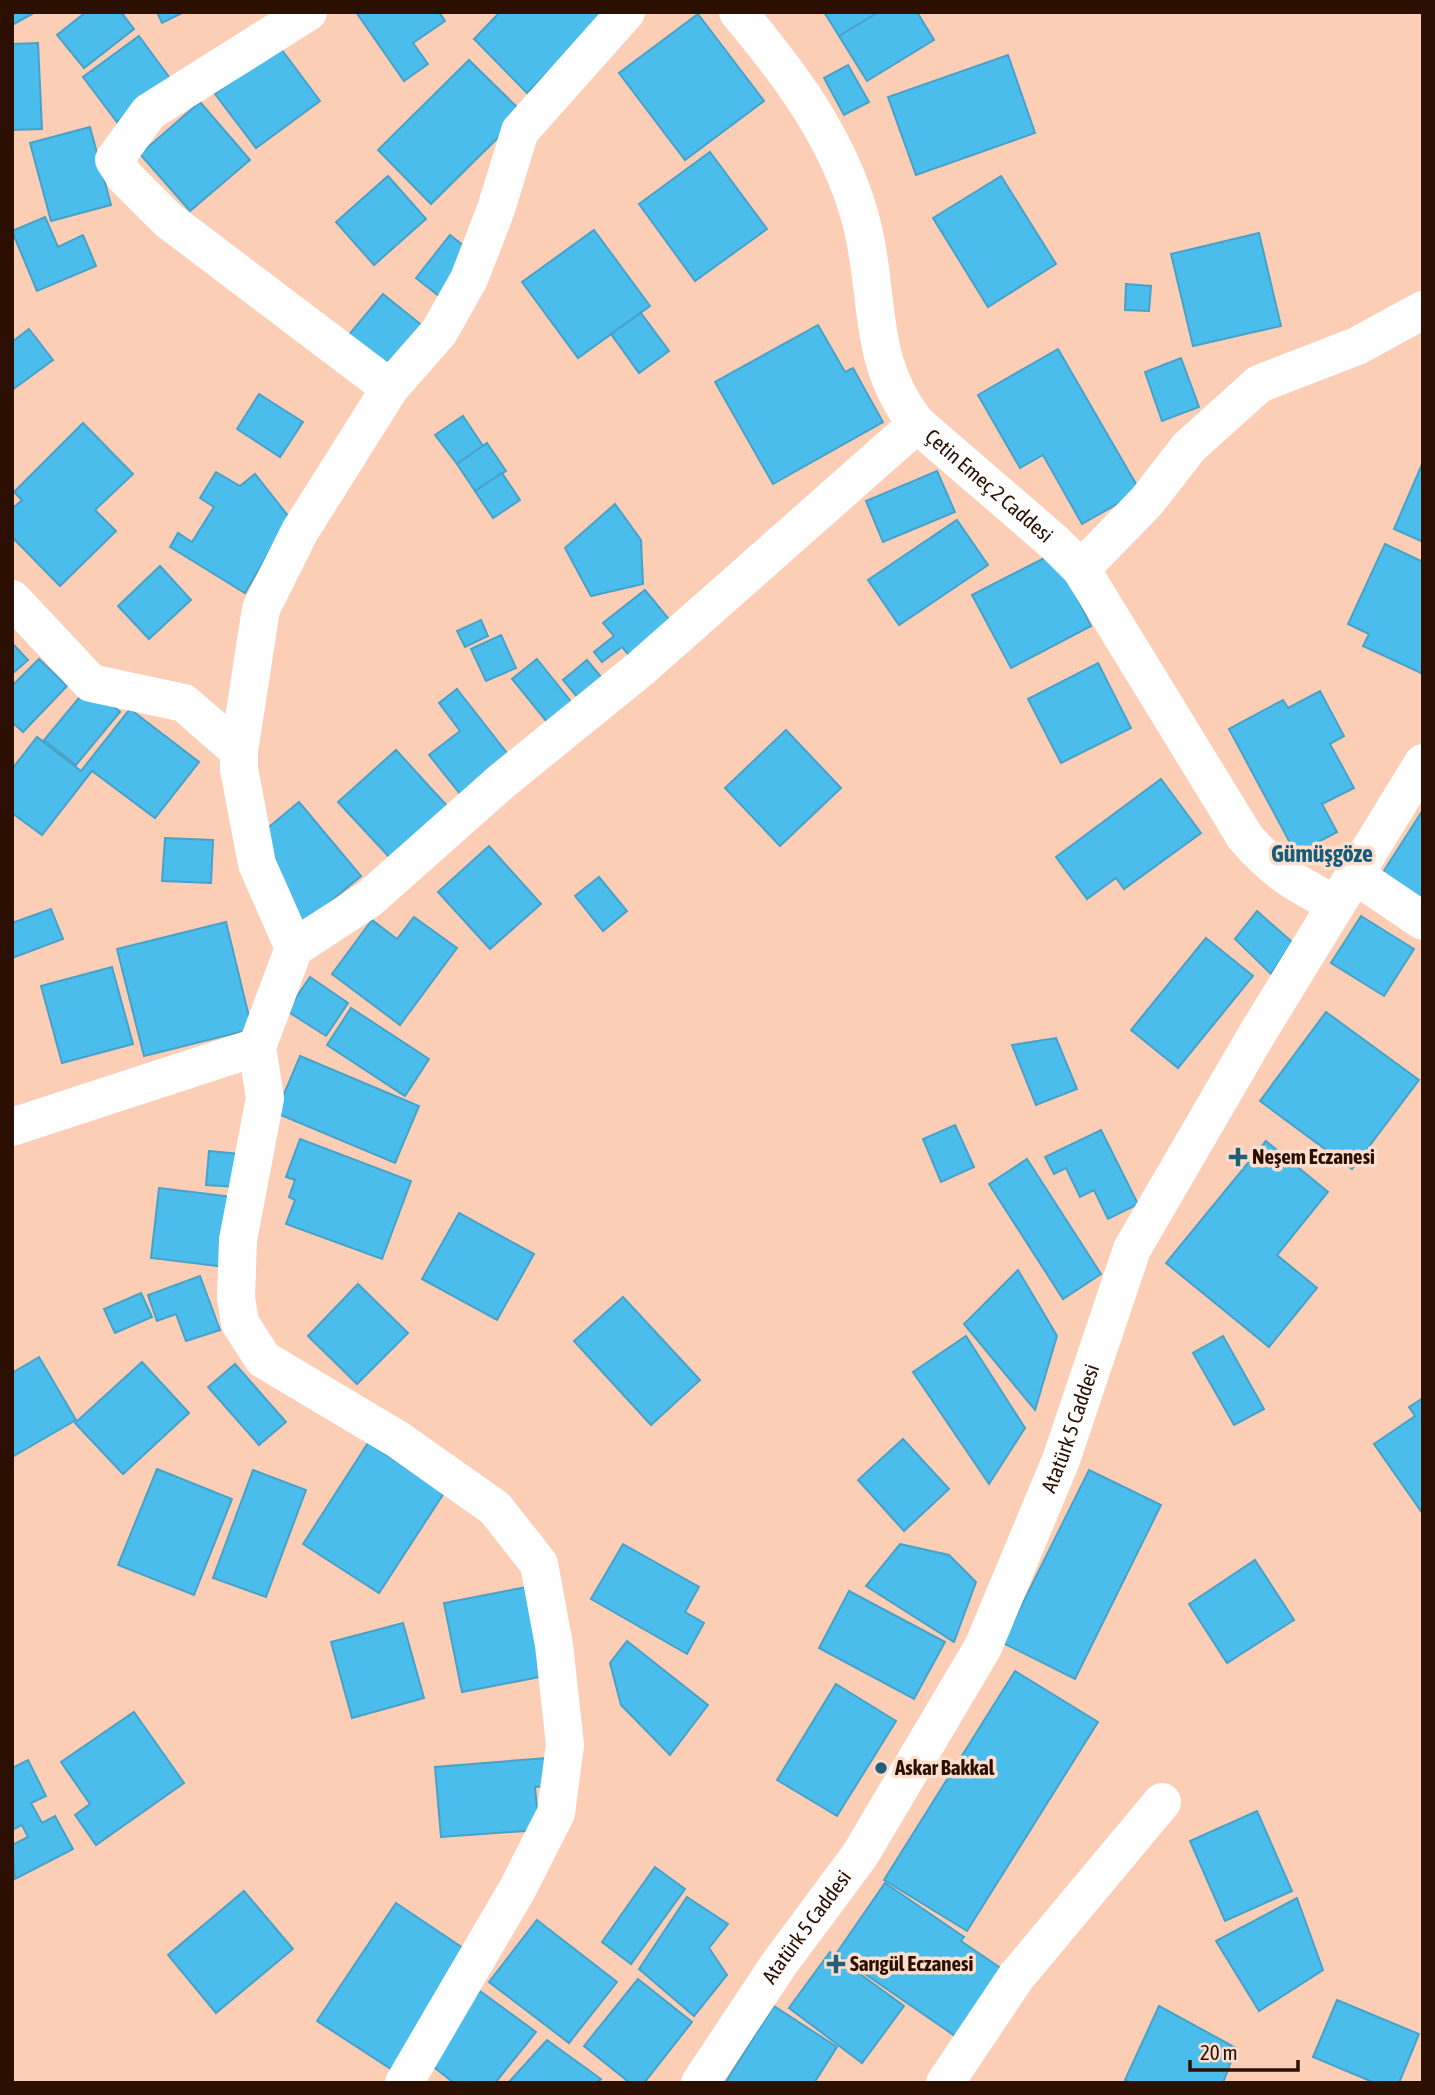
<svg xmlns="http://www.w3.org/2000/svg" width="1435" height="2095" font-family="'Asap Condensed',sans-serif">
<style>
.building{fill:#4bbded;stroke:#47a2ca;stroke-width:2}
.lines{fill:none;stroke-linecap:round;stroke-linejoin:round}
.street{stroke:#fff;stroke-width:38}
.secondary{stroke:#fff;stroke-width:38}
.poi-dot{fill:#245e77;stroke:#fedfce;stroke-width:2.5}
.labels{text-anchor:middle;stroke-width:7;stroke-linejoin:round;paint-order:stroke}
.street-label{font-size:21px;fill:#2b1002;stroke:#fedfce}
.poi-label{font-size:21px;font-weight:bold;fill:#2b1002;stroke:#fedfce;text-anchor:start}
.quarter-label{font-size:24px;font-weight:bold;fill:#175d79;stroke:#fedfce}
</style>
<rect width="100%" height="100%" fill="#fcceb5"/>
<g class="building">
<polygon points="12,12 31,12 32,14 12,25"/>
<polygon points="86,12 121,12 134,29 84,68 57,35"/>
<polygon points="157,12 184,12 162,23"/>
<polygon points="356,12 439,12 445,21 413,43 428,64 404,81"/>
<polygon points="500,12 608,12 527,93 474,39"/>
<polygon points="824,12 879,12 839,36"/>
<polygon points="879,12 917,12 934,40 867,81 839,36"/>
<polygon points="698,14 764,101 685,160 619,73"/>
<polygon points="139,36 172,81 117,122 83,77"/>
<polygon points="38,43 42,129 12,130 12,44"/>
<polygon points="279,46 320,101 256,148 215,94"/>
<polygon points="1008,55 1035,133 916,175 888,97"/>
<polygon points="469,60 523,113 431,204 378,150"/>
<polygon points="848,65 869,102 844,115 824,78"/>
<polygon points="200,102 250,160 190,211 140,154"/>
<polygon points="90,127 111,205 51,221 30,143"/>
<polygon points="710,152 767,229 695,281 639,204"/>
<polygon points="388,176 426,219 374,265 336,222"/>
<polygon points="1001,176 1056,264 988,307 933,218"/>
<polygon points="45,217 58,247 83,235 96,266 37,291 12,231"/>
<polygon points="594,230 650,306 578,358 522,282"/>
<polygon points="1259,233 1281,326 1193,346 1171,254"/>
<polygon points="450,235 473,253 439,296 416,278"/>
<polygon points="1126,284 1151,286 1149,311 1125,310"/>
<polygon points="383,294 425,328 389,371 347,337"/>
<polygon points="641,313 669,351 639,373 611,334"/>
<polygon points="818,325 845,372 853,368 883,422 773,484 715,382"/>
<polygon points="29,329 53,360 12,390 12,342"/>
<polygon points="1058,349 1140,491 1082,524 1043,455 1020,468 978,395"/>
<polygon points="1181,358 1199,407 1162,421 1145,372"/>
<polygon points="259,394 303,422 280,457 237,429"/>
<polygon points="463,416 483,446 457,464 435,435"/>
<polygon points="83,423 133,474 95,510 116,531 60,586 12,537 12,509 22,500 14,492"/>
<polygon points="487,443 506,471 475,491 457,464"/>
<polygon points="1423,462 1423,542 1394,529"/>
<polygon points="937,471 955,512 883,542 866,501"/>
<polygon points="216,472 240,486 255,474 289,517 245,593 170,547 178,533 192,542 214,507 200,498"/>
<polygon points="502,473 520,500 493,518 475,491"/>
<polygon points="615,504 641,540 643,584 591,596 565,548"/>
<polygon points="957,520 988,565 899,625 868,580"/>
<polygon points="1385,544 1423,562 1423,674 1363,646 1369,634 1348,624"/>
<polygon points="1054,553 1091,626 1011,668 972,595"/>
<polygon points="160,566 191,600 149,639 118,606"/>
<polygon points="645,590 677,629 635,662 622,647 602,662 594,652 614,636 603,623"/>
<polygon points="481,620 488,636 465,647 457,631"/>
<polygon points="501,635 516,668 486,681 471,649"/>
<polygon points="12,643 28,660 12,674"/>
<polygon points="39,659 67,686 23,732 12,722 12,686"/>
<polygon points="537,659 577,709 552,728 512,679"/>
<polygon points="587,660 607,684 583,704 563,680"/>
<polygon points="1098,663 1131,728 1061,763 1028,699"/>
<polygon points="89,686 120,712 76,765 44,740"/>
<polygon points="457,689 510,757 461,795 429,755 460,731 439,703"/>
<polygon points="1320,691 1344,736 1330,744 1354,788 1322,804 1337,832 1296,854 1229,729 1283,700 1288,708"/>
<polygon points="130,709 199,762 155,818 92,771 42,835 12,813 12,769 37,737 81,771"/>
<polygon points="786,730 841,788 780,846 725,788"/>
<polygon points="396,750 449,808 392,860 338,802"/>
<polygon points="1161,779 1201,833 1124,889 1116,878 1087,899 1056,857"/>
<polygon points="299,802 361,876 302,925 264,831"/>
<polygon points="1423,810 1423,903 1380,877"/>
<polygon points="165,838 213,840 211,883 162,881"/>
<polygon points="489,846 541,904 490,949 438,892"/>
<polygon points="599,877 627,911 603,931 575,896"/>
<polygon points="51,909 63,939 12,958 12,923"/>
<polygon points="1257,911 1292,942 1271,974 1235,939"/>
<polygon points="1361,916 1414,949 1384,996 1331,963"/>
<polygon points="414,917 457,948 400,1025 332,974 372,920 397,939"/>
<polygon points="226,922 252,1029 144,1056 117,949"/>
<polygon points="1206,938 1253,976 1178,1068 1131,1030"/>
<polygon points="112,967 133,1044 62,1063 41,986"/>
<polygon points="310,977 348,1003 326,1036 287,1011"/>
<polygon points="351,1008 429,1059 405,1096 327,1045"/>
<polygon points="1326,1012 1419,1080 1352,1169 1260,1101"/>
<polygon points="1056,1038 1077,1089 1036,1105 1012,1045"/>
<polygon points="300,1056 419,1106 395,1163 276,1113"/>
<polygon points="955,1125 974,1167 941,1182 923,1139"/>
<polygon points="1101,1130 1138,1204 1108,1219 1094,1190 1080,1197 1066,1168 1054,1174 1045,1157"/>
<polygon points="300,1139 411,1181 382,1259 286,1224 295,1200 289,1197 295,1180 286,1177"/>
<polygon points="1266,1141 1328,1192 1277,1255 1317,1288 1269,1347 1166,1263"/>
<polygon points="209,1151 240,1154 237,1187 206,1185"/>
<polygon points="1027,1159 1101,1274 1063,1299 989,1184"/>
<polygon points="159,1188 234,1197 225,1267 151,1258"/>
<polygon points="459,1213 534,1254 497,1320 422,1279"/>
<polygon points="1018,1270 1057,1336 1035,1410 964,1324"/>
<polygon points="200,1276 220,1330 186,1341 176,1314 157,1321 148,1295"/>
<polygon points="358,1284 408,1333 357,1384 308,1336"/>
<polygon points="141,1293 152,1317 115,1333 104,1309"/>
<polygon points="623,1297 700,1380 651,1425 574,1341"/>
<polygon points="966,1336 1025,1428 989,1484 913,1372"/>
<polygon points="1223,1336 1264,1409 1234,1425 1193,1353"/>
<polygon points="39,1357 76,1420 12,1457 12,1373"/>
<polygon points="142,1362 189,1413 123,1474 75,1423"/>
<polygon points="235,1364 286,1422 259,1445 208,1387"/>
<polygon points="1423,1398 1423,1514 1374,1444 1415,1416 1409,1407"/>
<polygon points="903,1439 949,1489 904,1531 858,1480"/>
<polygon points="368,1443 444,1493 379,1593 303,1544"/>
<polygon points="157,1469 232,1499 194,1595 118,1565"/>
<polygon points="253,1470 306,1490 266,1597 213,1578"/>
<polygon points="1089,1470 1161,1505 1075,1679 1003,1643"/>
<polygon points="623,1544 699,1587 685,1612 704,1623 687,1654 591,1599"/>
<polygon points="900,1544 949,1555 976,1582 954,1642 866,1586"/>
<polygon points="1255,1560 1294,1620 1227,1663 1189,1604"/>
<polygon points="532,1586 550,1675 462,1692 444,1603"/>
<polygon points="849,1591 945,1642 914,1699 819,1648"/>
<polygon points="403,1623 424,1698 352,1718 331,1642"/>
<polygon points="627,1641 708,1705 670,1755 621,1705 610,1663"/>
<polygon points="1015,1671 1098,1722 967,1931 884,1880"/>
<polygon points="836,1684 896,1721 837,1816 777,1780"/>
<polygon points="134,1712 184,1783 96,1845 75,1815 90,1804 61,1762"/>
<polygon points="546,1758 548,1786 535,1787 539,1830 441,1837 435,1767"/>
<polygon points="28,1760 46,1796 31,1803 42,1823 55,1816 73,1849 15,1879 12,1845 28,1837 22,1825 12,1830 12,1768"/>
<polygon points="1257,1811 1292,1891 1225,1921 1190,1841"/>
<polygon points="655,1867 685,1889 631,1964 602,1942"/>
<polygon points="885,1883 964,1937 961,1941 1002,1969 955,2036 836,1954"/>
<polygon points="244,1891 293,1949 216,2013 168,1955"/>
<polygon points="687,1897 728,1924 709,1948 727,1975 694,2016 639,1969"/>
<polygon points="1297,1898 1323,1970 1259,2011 1216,1941"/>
<polygon points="396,1903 469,1952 391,2069 317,2021"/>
<polygon points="537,1920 617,1982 569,2043 489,1982"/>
<polygon points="830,1952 904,2006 862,2063 789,2008"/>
<polygon points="638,1979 692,2022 644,2083 630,2083 584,2046"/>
<polygon points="480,1991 536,2032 495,2083 454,2083 425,2060"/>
<polygon points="1337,2000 1419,2034 1399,2083 1375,2083 1313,2057"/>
<polygon points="774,2006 837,2047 814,2083 725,2083"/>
<polygon points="1159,2006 1236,2048 1223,2083 1131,2083 1125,2080"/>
<polygon points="547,2040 601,2079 597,2083 508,2083"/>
</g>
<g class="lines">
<g class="street">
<polyline points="308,12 149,112 114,160 125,177 168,220 390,388 439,332 469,279 496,209 520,131 626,12"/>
<polyline points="1081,569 1147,501 1189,447 1259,384 1357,346 1423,310"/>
<polyline points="12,599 91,683 184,703 239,751 239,769 257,864 294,948"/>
<polyline points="239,751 261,609 300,531 390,388"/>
<polyline points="1355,875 1423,921"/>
<polyline points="12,1127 257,1047"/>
<polyline points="404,2083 518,1888 556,1813 565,1745 554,1645 539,1564 495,1508 397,1439 263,1359 240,1323 236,1298 238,1240 265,1098 257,1047 294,948 369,899 502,781 640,669 917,424"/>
<polyline points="945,2083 1016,1977 1162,1802"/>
</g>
<g class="secondary">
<path id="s1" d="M738 12C790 74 838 138 860 217 881 292 865 360 917 424L1055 543 1081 569 1245 837C1274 871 1297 885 1336 904"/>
<path id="s2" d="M700 2083 779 1964 860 1855 983 1647 1061 1460 1132 1249 1257 1034 1423 763"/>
</g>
</g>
<g class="poi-dot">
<path d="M1234.5 1146.5h7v7h7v7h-7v7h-7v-7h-7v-7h7z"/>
<circle cx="881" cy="1768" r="7"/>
<path d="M832.5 1953.5h7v7h7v7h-7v7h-7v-7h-7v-7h7z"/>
</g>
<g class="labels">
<g class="street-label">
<text dy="7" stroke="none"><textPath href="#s1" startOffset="553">Çetin Emeç 2 Caddesi</textPath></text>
<text dy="7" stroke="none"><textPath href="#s2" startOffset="756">Atatürk 5 Caddesi</textPath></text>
<text dy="7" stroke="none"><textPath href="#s2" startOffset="189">Atatürk 5 Caddesi</textPath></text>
</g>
<g class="poi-label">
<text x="1252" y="1164">Neşem Eczanesi</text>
<text x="895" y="1775">Askar Bakkal</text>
<text x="850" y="1971">Sarıgül Eczanesi</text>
</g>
<g class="quarter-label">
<text x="1322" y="862">Gümüşgöze</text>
</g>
</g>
<rect width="1435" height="2095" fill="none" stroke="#2b1002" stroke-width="28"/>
<path d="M1190 2060v10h108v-10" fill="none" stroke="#2b1002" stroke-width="3.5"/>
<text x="1200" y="2060" font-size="21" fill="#2b1002" stroke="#fedfce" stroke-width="5" paint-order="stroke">20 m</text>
</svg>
